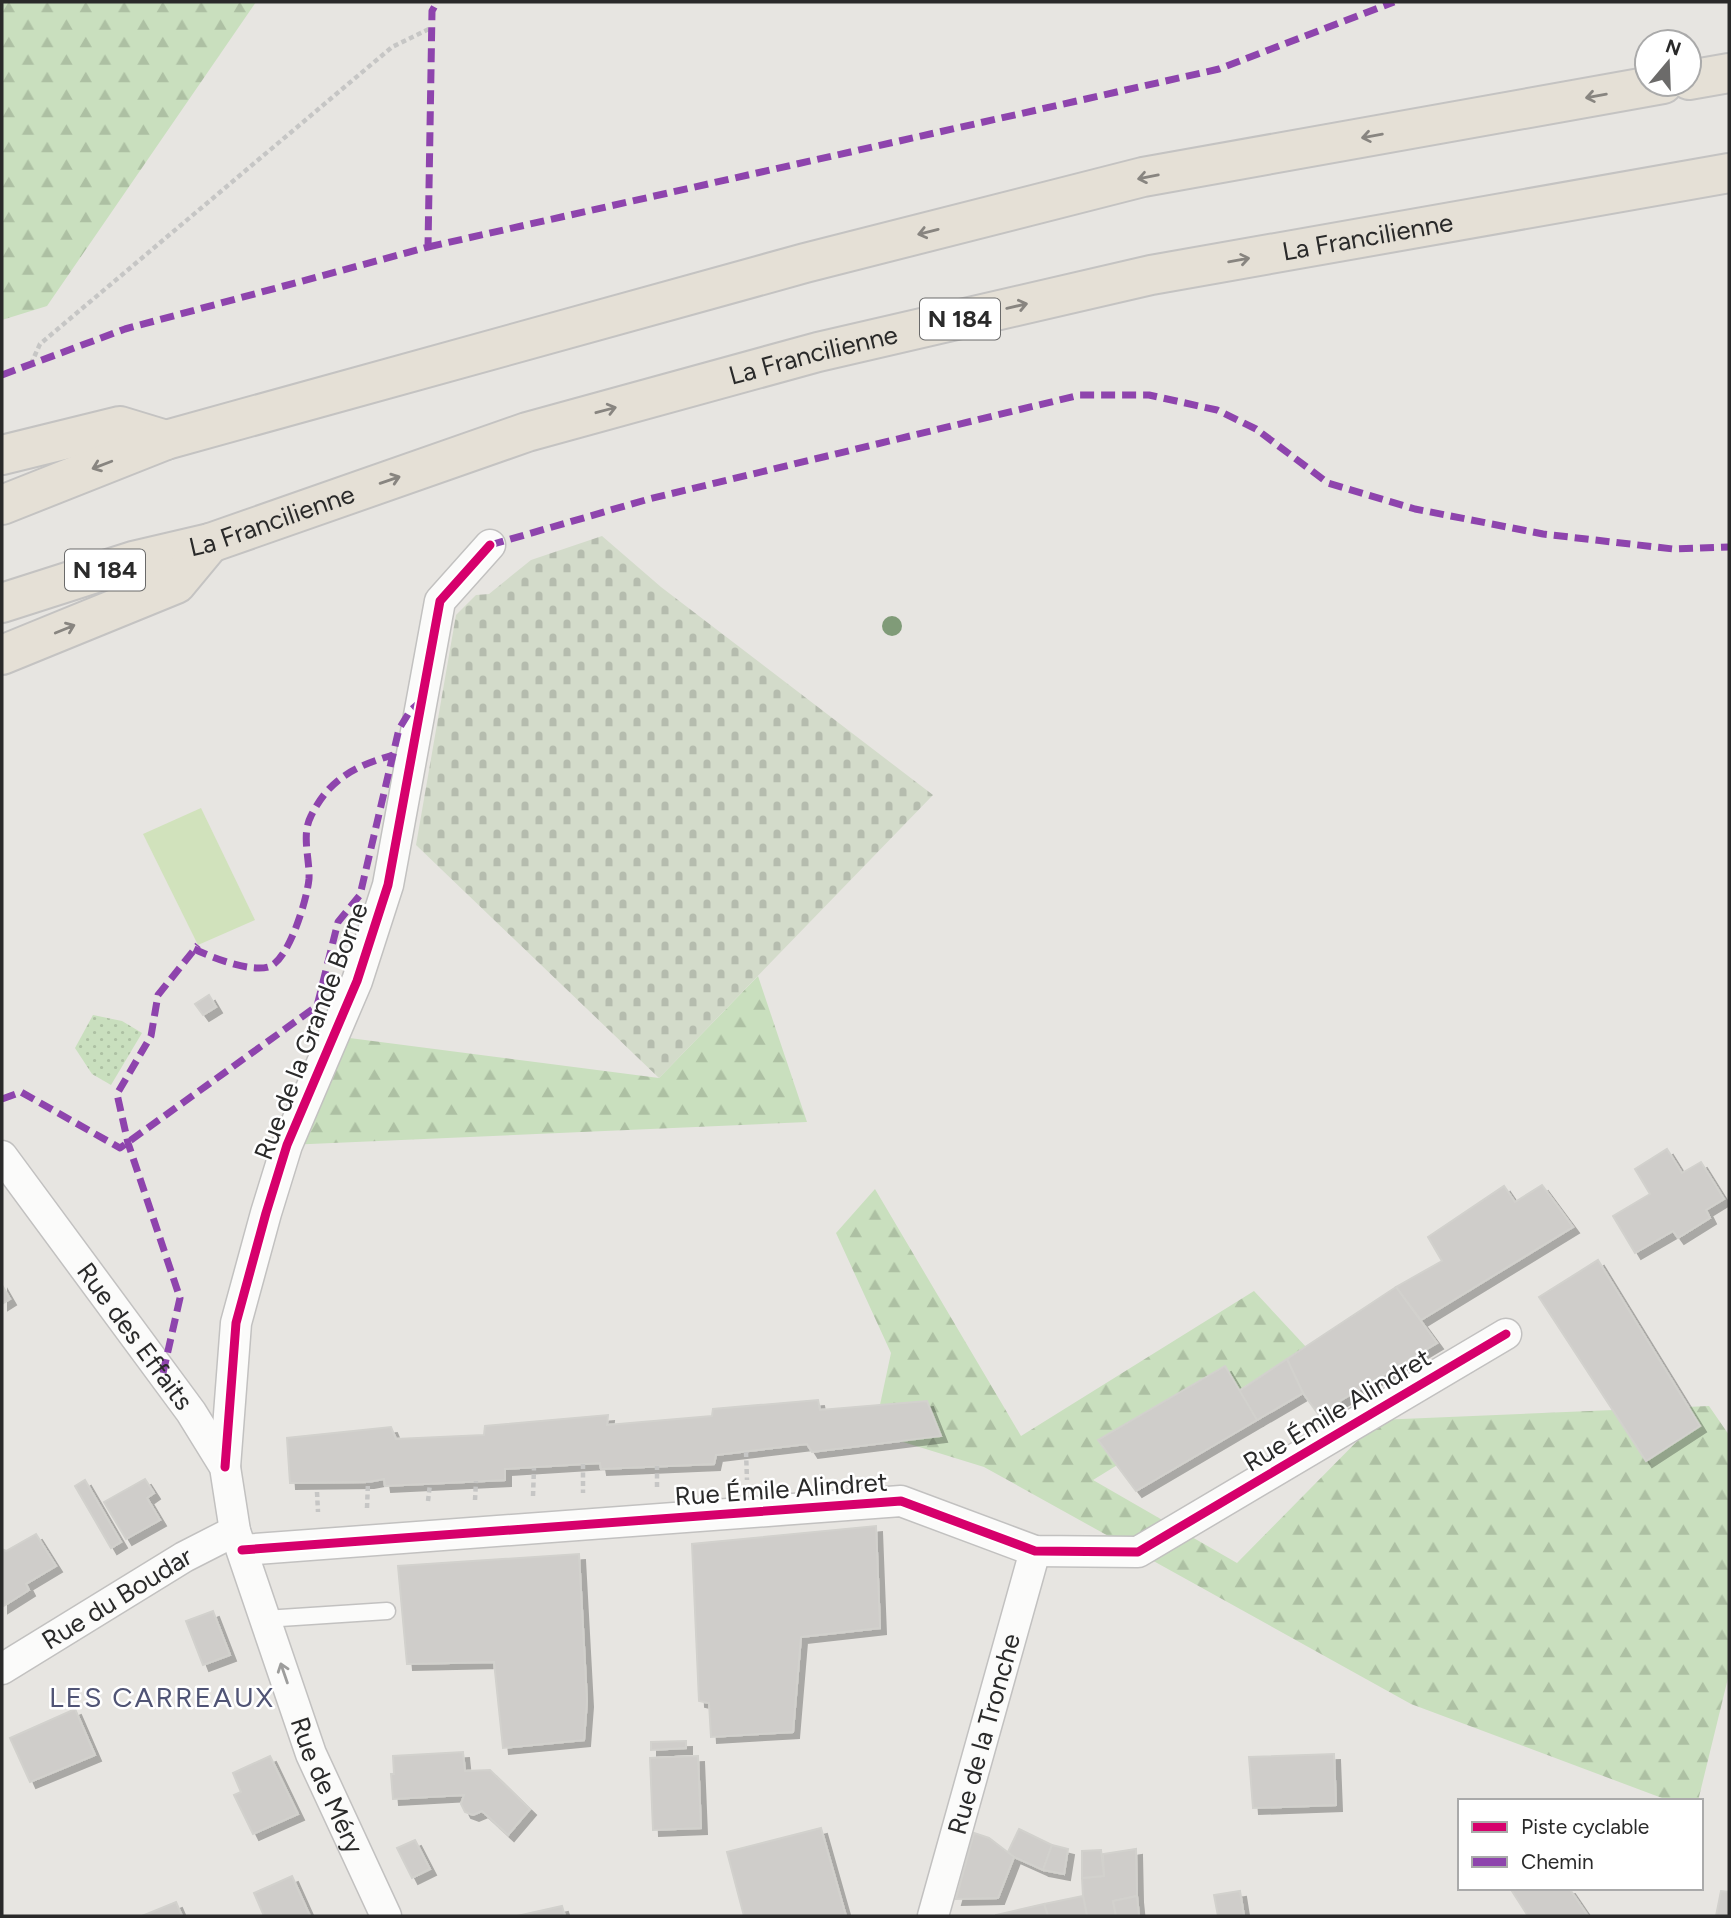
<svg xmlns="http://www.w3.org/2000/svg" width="1731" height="1918" font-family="Figtree,sans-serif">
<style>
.grass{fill:url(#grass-dots)}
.forest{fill:url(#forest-firs)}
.cemetery{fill:url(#cemetery-stones)}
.pitch{fill:#d1e2bc}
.building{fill:#cfcdca;stroke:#d2d1cd;stroke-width:2;filter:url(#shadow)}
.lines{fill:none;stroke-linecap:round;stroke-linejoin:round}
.service-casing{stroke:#c2c1c0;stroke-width:19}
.minor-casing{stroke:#c2c1c0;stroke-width:33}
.trunk-casing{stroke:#c4c3c2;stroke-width:42}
.path{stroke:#c6c6c5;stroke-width:4.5;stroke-dasharray:5 3.5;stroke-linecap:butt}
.service{stroke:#fbfbfa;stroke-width:16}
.minor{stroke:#fbfbfa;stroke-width:30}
.trunk{stroke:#e5e0d6;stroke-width:38}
.quiet{stroke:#8e44ad;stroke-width:7;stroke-dasharray:14 7;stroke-linecap:butt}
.cycleway-casing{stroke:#fff;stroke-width:13}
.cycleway{stroke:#d6006c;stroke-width:9}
.tree{fill:#809b78}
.oneway{stroke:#888580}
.oneway2{stroke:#9d9d9c}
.labels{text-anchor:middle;stroke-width:5;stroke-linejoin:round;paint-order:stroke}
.shield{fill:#fff;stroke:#6a6a6a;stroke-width:2}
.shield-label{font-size:24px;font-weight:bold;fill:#2a2a2a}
.street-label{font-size:26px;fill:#2a2a2a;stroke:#fff}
.neighbourhood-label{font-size:28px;letter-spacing:2px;fill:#505475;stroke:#fff}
</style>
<defs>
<pattern id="grass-dots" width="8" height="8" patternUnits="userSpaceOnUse" patternTransform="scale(1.75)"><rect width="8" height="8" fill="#c9dfbe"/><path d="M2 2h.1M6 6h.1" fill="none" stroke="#adc0a3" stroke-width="1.8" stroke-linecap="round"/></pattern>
<pattern id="forest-firs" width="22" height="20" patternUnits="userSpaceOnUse" patternTransform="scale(1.75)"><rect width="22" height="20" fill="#c9dfbe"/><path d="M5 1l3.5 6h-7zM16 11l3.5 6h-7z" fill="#adc0a3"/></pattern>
<pattern id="cemetery-stones" width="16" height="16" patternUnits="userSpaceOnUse" patternTransform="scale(1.75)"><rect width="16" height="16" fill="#d3dbca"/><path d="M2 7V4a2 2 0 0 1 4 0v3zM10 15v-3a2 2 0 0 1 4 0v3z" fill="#b5bcae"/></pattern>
<filter id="shadow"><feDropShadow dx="6" dy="6" stdDeviation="0" flood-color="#0004"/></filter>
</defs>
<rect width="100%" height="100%" fill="#e7e5e1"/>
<polygon class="grass" points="93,1015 122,1021 142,1033 111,1085 92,1074 75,1048"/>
<g class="forest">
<polygon points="2,2 256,2 47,306 2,320"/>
<polygon points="758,976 807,1122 287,1145 334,1036 659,1078"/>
<polygon points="875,1189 1021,1436 1254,1291 1307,1348 1093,1480 1237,1563 1378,1420 1709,1406 1729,1435 1729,1674 1698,1801 1670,1801 1411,1704 984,1467 874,1433 891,1353 836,1233"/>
</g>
<polygon class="cemetery" points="602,536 661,587 933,795 659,1078 416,845 456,615 476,595 489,594 531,560"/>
<polygon class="pitch" points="201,808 255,920 198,945 143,834"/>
<g class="building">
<polygon points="209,995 216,1007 203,1015 195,1004"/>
<polygon points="1667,1149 1682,1173 1701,1162 1724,1199 1706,1210 1710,1218 1678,1238 1673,1231 1635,1253 1613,1216 1650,1194 1635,1169"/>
<polygon points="1542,1185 1573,1227 1421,1320 1396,1287 1442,1261 1428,1237 1504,1186 1515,1202"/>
<polygon points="1598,1260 1700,1426 1646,1461 1539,1297"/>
<polygon points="2,1285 10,1299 2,1304"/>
<polygon points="1396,1287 1437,1343 1318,1414 1303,1393 1287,1359"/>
<polygon points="1287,1359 1303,1393 1257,1420 1239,1391"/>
<polygon points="1225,1366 1257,1420 1136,1491 1098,1440"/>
<polygon points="818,1400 820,1410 927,1401 941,1436 812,1452 807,1444 716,1455 714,1464 601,1469 600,1463 505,1469 505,1480 385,1486 384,1479 368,1482 290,1483 287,1438 391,1427 396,1439 484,1435 485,1426 608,1415 607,1425 712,1416 713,1409"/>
<polygon points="145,1479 154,1493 147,1498 160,1520 126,1539 104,1502"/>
<polygon points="85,1480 121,1542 111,1548 75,1486"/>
<polygon points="876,1526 880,1628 801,1637 793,1732 711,1737 709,1703 699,1701 692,1544"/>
<polygon points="36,1534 56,1566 26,1584 29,1590 2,1607 2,1549 6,1551"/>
<polygon points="579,1554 587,1701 584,1740 503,1748 494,1662 407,1664 398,1566"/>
<polygon points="213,1611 230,1655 203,1665 186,1621"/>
<polygon points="75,1709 95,1755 30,1782 10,1738"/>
<polygon points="686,1741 686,1748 651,1750 651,1742"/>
<polygon points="463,1752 465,1771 490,1770 530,1809 508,1835 482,1811 473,1815 465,1812 461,1804 464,1795 393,1799 391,1774 394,1774 393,1756"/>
<polygon points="1334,1754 1336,1805 1253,1808 1249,1757"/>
<polygon points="270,1756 298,1814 253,1834 234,1795 241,1792 233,1773"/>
<polygon points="698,1756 701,1828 653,1830 650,1758"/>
<polygon points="821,1828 846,1916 744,1916 727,1852"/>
<polygon points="1019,1829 1052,1845 1043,1870 1014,1857 1008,1852"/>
<polygon points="974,1833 989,1838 1014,1857 998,1898 956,1899"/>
<polygon points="415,1840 430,1869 412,1878 397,1848"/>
<polygon points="1052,1845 1068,1849 1064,1874 1043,1870"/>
<polygon points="1136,1849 1137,1896 1113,1901 1116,1916 1087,1916 1083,1896 1082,1878 1104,1876 1103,1854"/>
<polygon points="1101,1850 1104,1876 1082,1878 1082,1851"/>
<polygon points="292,1876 310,1916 264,1916 254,1893"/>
<polygon points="1510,1888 1569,1888 1588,1916 1528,1916"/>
<polygon points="1240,1891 1244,1916 1218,1916 1214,1895"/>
<polygon points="1721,1891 1729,1892 1729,1916 1716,1916"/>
<polygon points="1083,1896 1087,1916 1048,1916 1044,1904"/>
<polygon points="1137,1896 1139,1916 1116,1916 1113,1901"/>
<polygon points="176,1902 182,1916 142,1916"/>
<polygon points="1044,1904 1048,1916 996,1916 996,1915"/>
<polygon points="562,1906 565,1916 517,1916"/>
</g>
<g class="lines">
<defs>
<polyline id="service" points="265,1619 387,1611"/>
<g id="minor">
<path id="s1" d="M2 1156 191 1412 225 1467 235 1531 311 1754 386 1916"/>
<polyline points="225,1467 236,1323 266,1213 287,1145 357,981 388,885 440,601 490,545"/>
<polyline points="242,1550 901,1501 1035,1551 1138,1552 1506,1334"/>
<path id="s2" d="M2 1669 184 1557 235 1531"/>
<path id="s3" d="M933 1916 1035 1551"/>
</g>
<g id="trunk">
<polyline points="1689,80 1729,73"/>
<polyline points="2,455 120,426 166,440"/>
<polyline points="2,505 166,440 805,263 1143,177 1663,84"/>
<path id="s4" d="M2 603 133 561 210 543 527 432 818 352 1151 275 1729 173"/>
<polyline points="2,655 176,584 210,543"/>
</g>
</defs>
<use href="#service" class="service-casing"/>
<use href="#minor" class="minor-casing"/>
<use href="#trunk" class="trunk-casing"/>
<g class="path">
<polyline points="31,364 40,344 392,47 431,28"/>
<polyline points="746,1452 747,1480"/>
<polyline points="583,1464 583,1493"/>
<polyline points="657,1487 657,1466"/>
<polyline points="317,1492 318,1512"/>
<polyline points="533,1496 534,1468"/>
<polyline points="475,1500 476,1481"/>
<polyline points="428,1501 430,1484"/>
<polyline points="367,1508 368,1482"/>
</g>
<use href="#service" class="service"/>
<use href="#minor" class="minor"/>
<use href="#trunk" class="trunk"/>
<g class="quiet">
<polyline points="428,247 1219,69 1394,2"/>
<polyline points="2,375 125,329 428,247 432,11 437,2"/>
<polyline points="490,545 649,499 1080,395 1149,395 1217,410 1256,429 1328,483 1415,509 1543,534 1673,549 1729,547"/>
<path d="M194 949C211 957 253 974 271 966 290 956 307 899 309 879 310 859 301 835 311 816 329 779 355 766 393 755"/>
<polyline points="2,1099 21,1092 120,1148 317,1006 338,922 360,895 399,729 410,711 420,702"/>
<polyline points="163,1373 180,1298 128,1143 117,1094 151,1036 158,995 198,945"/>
</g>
<defs>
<g id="cycleway">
<polyline points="225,1467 236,1323 266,1213 287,1145 357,981 388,885 440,601 490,545"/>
<polyline points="242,1550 901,1501 1035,1551 1138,1552 1506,1334"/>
</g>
</defs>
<use href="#cycleway" class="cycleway-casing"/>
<use href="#cycleway" class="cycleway"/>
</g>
<circle class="tree" cx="892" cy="626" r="10"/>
<defs><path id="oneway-shaft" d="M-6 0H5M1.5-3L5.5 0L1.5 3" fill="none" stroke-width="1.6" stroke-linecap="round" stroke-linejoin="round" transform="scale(1.75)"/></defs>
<g class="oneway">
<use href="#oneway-shaft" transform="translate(1596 96) rotate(170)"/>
<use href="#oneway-shaft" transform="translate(1372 136) rotate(170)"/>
<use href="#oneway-shaft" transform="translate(1148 177) rotate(169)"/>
<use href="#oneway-shaft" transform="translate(928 232) rotate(166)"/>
<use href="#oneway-shaft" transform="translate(1239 260) rotate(-10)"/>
<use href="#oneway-shaft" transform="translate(1017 306) rotate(-13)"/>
<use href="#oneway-shaft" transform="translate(606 410) rotate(-15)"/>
<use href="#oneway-shaft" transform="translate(102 465) rotate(159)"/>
<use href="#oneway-shaft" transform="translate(390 480) rotate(-19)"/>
<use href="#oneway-shaft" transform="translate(65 629) rotate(-22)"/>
</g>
<use class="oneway2" href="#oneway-shaft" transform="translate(284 1673) rotate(-109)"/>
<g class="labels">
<g class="shield">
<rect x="920" y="298.5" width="80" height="41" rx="5"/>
<rect x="65" y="549.5" width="80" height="41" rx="5"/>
</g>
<g class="shield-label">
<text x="960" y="327">N 184</text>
<text x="105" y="578">N 184</text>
</g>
<g class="street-label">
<text dy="9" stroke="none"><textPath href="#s4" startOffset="1416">La Francilienne</textPath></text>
<text dy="9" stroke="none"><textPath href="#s4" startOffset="849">La Francilienne</textPath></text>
<text dy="9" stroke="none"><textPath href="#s4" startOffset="282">La Francilienne</textPath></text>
<text transform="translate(311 1031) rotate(-69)" y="9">Rue de la Grande Borne</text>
<text dy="9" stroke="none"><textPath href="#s1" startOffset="224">Rue des Effaits</textPath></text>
<text transform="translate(1337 1410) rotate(-31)" y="9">Rue Émile Alindret</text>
<text transform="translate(781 1489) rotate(-4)" y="9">Rue Émile Alindret</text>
<text dy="9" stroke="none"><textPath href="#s2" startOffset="135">Rue du Boudar</textPath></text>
<text dy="9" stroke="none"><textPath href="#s3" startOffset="189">Rue de la Tronche</textPath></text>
<text dy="9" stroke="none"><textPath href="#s1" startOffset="718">Rue de Méry</textPath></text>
</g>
<g class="neighbourhood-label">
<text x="162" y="1707">LES CARREAUX</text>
</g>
</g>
<rect width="1731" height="1918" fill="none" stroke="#2a2a2a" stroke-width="7"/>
<rect x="1458" y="1799" width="245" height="91" fill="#ffffff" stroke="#aaaaaa" stroke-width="2"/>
<rect x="1472" y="1822" width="35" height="10" fill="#d6006c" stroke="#aaaaaa" stroke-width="2"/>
<text x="1521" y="1834" font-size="21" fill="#2a2a2a">Piste cyclable</text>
<rect x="1472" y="1857" width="35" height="10" fill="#8e44ad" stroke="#aaaaaa" stroke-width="2"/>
<text x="1521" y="1869" font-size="21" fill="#2a2a2a">Chemin</text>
<g transform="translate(1668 63) rotate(19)"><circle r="33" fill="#ffffff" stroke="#aaaaaa" stroke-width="2"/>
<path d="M0-5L12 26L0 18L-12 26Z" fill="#6c6b6a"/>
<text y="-10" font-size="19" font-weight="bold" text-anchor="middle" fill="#2a2a2a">N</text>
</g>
</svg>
